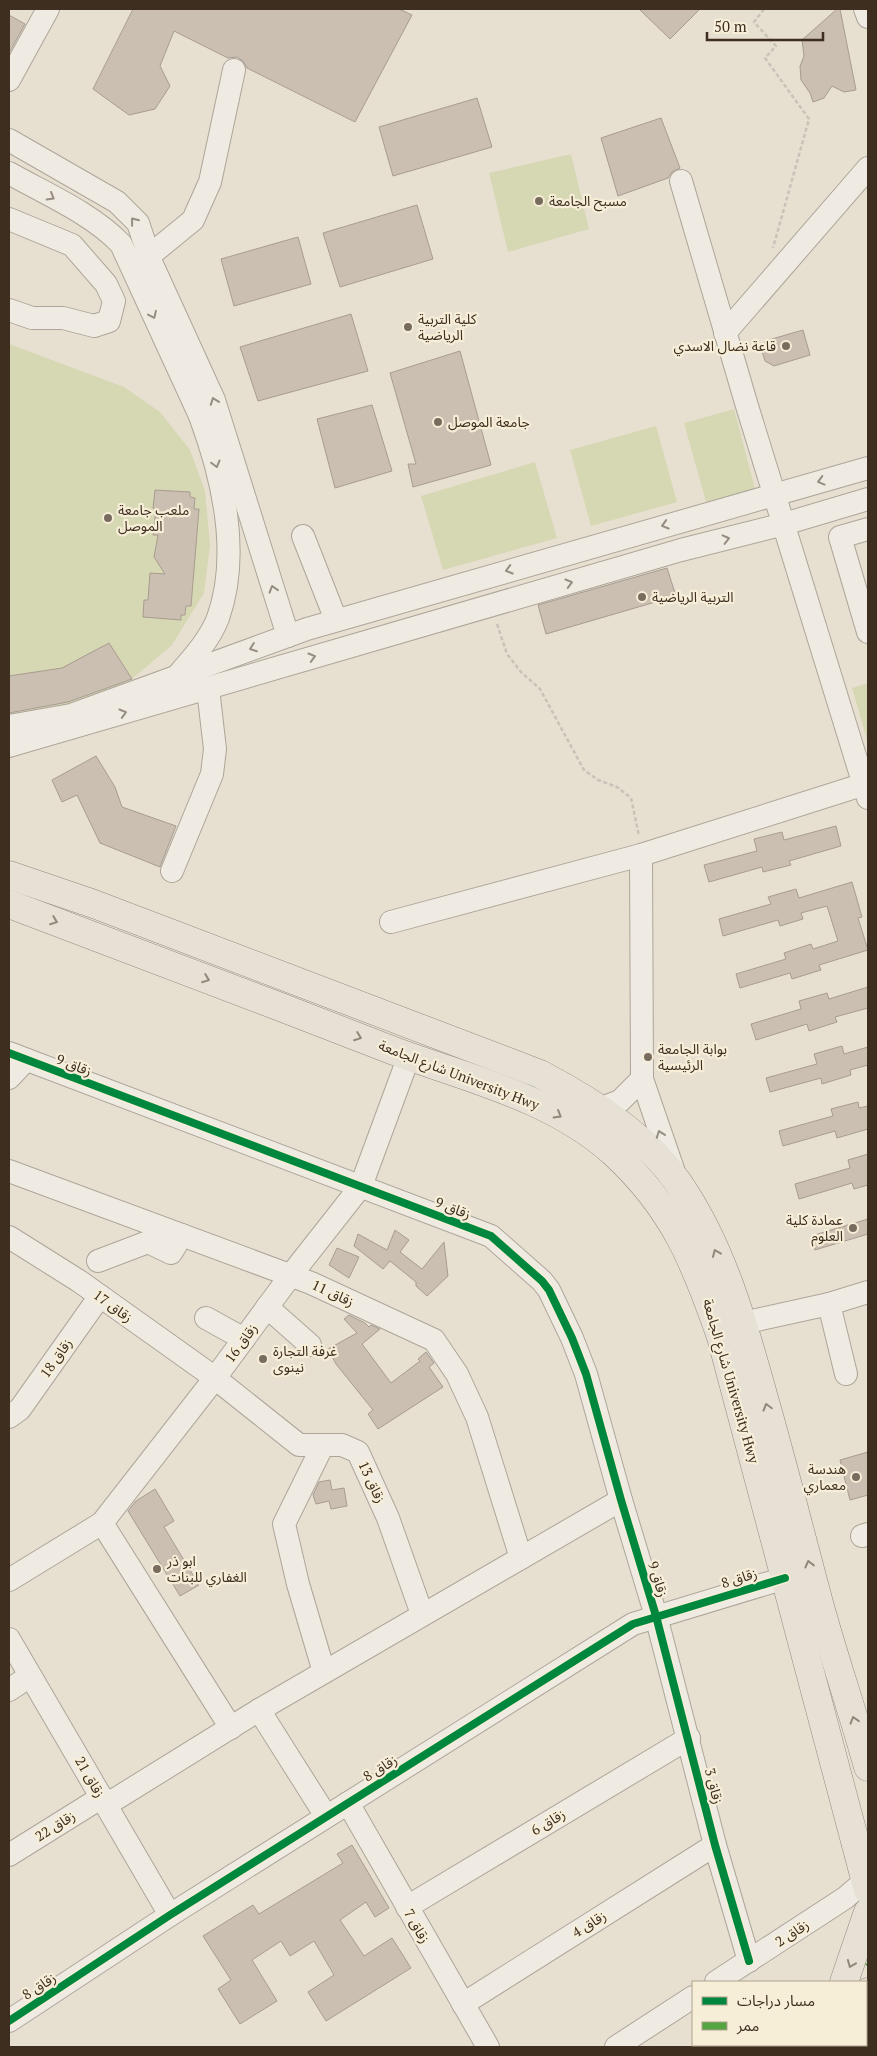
<svg xmlns="http://www.w3.org/2000/svg" width="877" height="2056" font-family="'PT Serif','Noto Sans Arabic',serif">
<style>
.green{fill:#d6d7b3}
.building{fill:#cbbfb2;stroke:#a89c90}
.lines{fill:none;stroke-linecap:round;stroke-linejoin:round}
.minor-casing{stroke:#ada599;stroke-width:24}
.major-casing{stroke:#928b80;stroke-width:29}
.highway-casing{stroke:#928b80;stroke-width:29}
.path{stroke:#c8c2b9;stroke-width:2.5;stroke-dasharray:4 2.5;stroke-linecap:butt}
.minor{stroke:#efebe3;stroke-width:22}
.major{stroke:#e6e1d4;stroke-width:28}
.highway{stroke:#dad1c2;stroke-width:28}
.quiet{stroke:#54a441;stroke-width:6;stroke-dasharray:12 6;stroke-linecap:butt}
.cycleway-casing{stroke:#f7eed8;stroke-width:11}
.cycleway{stroke:#00873e;stroke-width:8}
.oneway{stroke:#968c82}
.oneway2{stroke:#92887a}
.poi-dot{fill:#786c5e;stroke:#f7eed8;stroke-width:2}
.labels{text-anchor:middle;stroke-width:4.5;stroke-linejoin:round;paint-order:stroke}
.poi-label{font-size:14px;fill:#3d2e20;stroke:#f7eed8;text-anchor:start}
.street-label{font-size:14px;fill:#3d2e20;stroke:#f7eed8}
</style>
<rect width="100%" height="100%" fill="#e7e0d1"/>
<g class="green">
<polygon points="571,154 589,229 508,252 489,173"/>
<polygon points="9,344 124,387 160,412 190,450 205,491 210,545 204,593 172,645 132,679 92,701 9,716"/>
<polygon points="734,409 755,489 706,502 684,423"/>
<polygon points="656,426 677,502 591,526 570,450"/>
<polygon points="535,462 557,538 443,570 421,496"/>
<polygon points="868,683 868,743 852,688"/>
</g>
<g class="building">
<polygon points="133,9 399,9 412,15 355,122 247,68 243,61 237,57 228,58 174,31 160,66 170,86 155,109 129,115 93,89"/>
<polygon points="639,9 700,9 670,39"/>
<polygon points="837,9 840,9 856,90 844,92 832,86 824,98 813,102 810,93 801,80 800,66 804,56 802,40"/>
<polygon points="9,15 25,24 9,53"/>
<polygon points="477,98 492,147 393,176 379,127"/>
<polygon points="661,118 680,168 672,172 668,178 618,196 601,138"/>
<polygon points="417,205 433,259 340,287 323,233"/>
<polygon points="298,237 311,284 234,306 221,259"/>
<polygon points="351,314 368,371 258,401 240,347"/>
<polygon points="803,330 810,355 774,366 765,361 762,351 765,341"/>
<polygon points="460,351 491,465 413,487 408,464 416,464 390,373"/>
<polygon points="372,405 392,471 335,488 317,419"/>
<polygon points="155,490 190,492 190,497 195,498 194,509 199,509 191,606 186,606 185,615 181,615 181,620 143,617 144,600 148,600 150,573 165,574 154,557 158,535 153,535 156,509 153,508"/>
<polygon points="667,568 676,596 546,634 538,605"/>
<polygon points="109,643 132,679 68,702 9,713 9,676 62,668"/>
<polygon points="96,756 115,787 122,807 176,826 160,867 100,843 77,795 62,802 52,780"/>
<polygon points="836,826 841,846 789,861 791,865 763,872 762,867 709,882 704,865 757,851 754,839 782,832 784,840"/>
<polygon points="852,882 862,917 858,918 868,950 819,965 821,970 792,979 790,973 740,988 736,974 786,959 784,953 811,944 813,949 838,941 827,906 801,913 803,919 780,926 778,920 723,936 719,919 771,904 768,897 796,889 799,898"/>
<polygon points="868,987 868,1008 835,1017 837,1022 809,1031 807,1024 756,1040 751,1024 801,1009 799,1001 827,993 829,999"/>
<polygon points="842,1046 844,1054 868,1047 868,1065 850,1070 851,1075 822,1084 821,1078 770,1092 766,1078 817,1064 814,1054"/>
<polygon points="858,1102 859,1108 868,1106 868,1129 837,1138 835,1131 783,1146 779,1131 833,1116 831,1109"/>
<polygon points="868,1154 868,1185 854,1189 852,1183 799,1199 795,1184 850,1168 848,1160"/>
<polygon points="868,1219 868,1234 815,1250 811,1236"/>
<polygon points="395,1230 409,1240 400,1252 422,1269 444,1242 448,1276 427,1296 416,1286 416,1282 390,1261 383,1269 354,1246 358,1234 387,1250"/>
<polygon points="337,1248 359,1257 349,1278 329,1265"/>
<polygon points="349,1315 365,1323 369,1327 371,1325 380,1329 362,1344 391,1383 420,1361 418,1359 426,1352 434,1363 429,1367 443,1387 378,1429 368,1414 373,1410 336,1364 328,1349 357,1333 344,1319"/>
<polygon points="868,1452 868,1495 850,1500 840,1460"/>
<polygon points="330,1480 332,1490 344,1488 347,1506 331,1509 329,1501 316,1504 313,1495 319,1482"/>
<polygon points="155,1489 174,1521 164,1527 199,1585 180,1596 128,1511 136,1501"/>
<polygon points="352,1845 389,1908 375,1917 366,1902 340,1920 364,1956 392,1938 411,1968 326,2021 308,1992 334,1975 314,1941 290,1956 281,1941 252,1960 277,2001 240,2024 218,1989 231,1980 203,1936 253,1905 259,1914 343,1863 337,1854"/>
</g>
<g class="lines">
<defs>
<g id="minor">
<polyline points="865,9 868,17"/>
<polyline points="9,80 48,9"/>
<polyline points="9,140 117,202 138,223 151,262 214,400 288,636"/>
<path d="M9 173C46 194 91 213 121 244L200 416C223 478 241 553 218 618 210 639 193 658 178 675"/>
<polyline points="681,181 747,406 868,798"/>
<polyline points="9,219 72,245 106,284 114,301 109,321 94,326 63,318 32,318 9,310"/>
<polyline points="149,256 193,220 210,182 234,70"/>
<polyline points="725,333 868,168"/>
<polyline points="868,529 840,537 868,632"/>
<polyline points="303,536 336,620"/>
<polyline points="9,726 71,715 307,629 868,468"/>
<polyline points="9,746 681,550 784,524 868,499"/>
<polyline points="641,855 642,1079 674,1172"/>
<polyline points="172,871 212,774 215,749 208,689"/>
<polyline points="391,922 641,855 868,783"/>
<polyline points="9,1053 491,1236 542,1281 549,1290 572,1338 586,1374 621,1500 656,1616 715,1845 749,1961"/>
<polyline points="9,1078 26,1060"/>
<polyline points="599,1109 620,1101 642,1079"/>
<polyline points="9,1171 311,1283 434,1340 457,1374 477,1417 521,1558"/>
<polyline points="9,1237 79,1281 211,1375 299,1445 342,1445 358,1452 388,1518 422,1614"/>
<polyline points="98,1261 148,1242 171,1253 182,1235"/>
<polyline points="829,1304 846,1374"/>
<polyline points="267,1307 310,1345"/>
<polyline points="206,1318 244,1339"/>
<polyline points="743,1323 829,1304 868,1292"/>
<polyline points="9,1417 20,1409 100,1296"/>
<polyline points="322,1447 284,1524 298,1584 324,1672"/>
<polyline points="102,1523 231,1728"/>
<polyline points="862,1536 868,1534"/>
<polyline points="9,1580 102,1523 215,1378 291,1275 361,1186 409,1056"/>
<polyline points="9,1639 170,1915"/>
<polyline points="9,1690 30,1676"/>
<polyline points="259,1710 326,1816"/>
<polyline points="348,1803 488,2047"/>
<polyline points="106,1805 259,1710 621,1500"/>
<polyline points="9,1855 102,1797"/>
<polyline points="407,1907 689,1738"/>
<polyline points="716,1982 845,1898 866,1880"/>
<polyline points="463,2004 715,1845"/>
<polyline points="9,2021 170,1915 633,1624 785,1578"/>
<polyline points="616,2047 693,1997"/>
</g>
<g id="major">
<path d="M9 875 94 904 540 1074C590 1100 645 1135 677 1181 721 1244 742 1319 762 1391 782 1461 800 1532 819 1603 834 1658 853 1712 868 1767"/>
<path d="M9 904C137 952 266 1001 394 1051 469 1079 554 1098 615 1154 674 1209 695 1262 721 1337L868 1890"/>
<polyline points="844,1982 868,1912"/>
<polyline points="866,1994 868,1992"/>
<polyline points="783,2047 788,2045"/>
</g>
<g id="highway">
<polyline points="866,2033 868,2032"/>
<polyline points="843,2047 847,2045"/>
</g>
</defs>
<use href="#minor" class="minor-casing"/>
<use href="#major" class="major-casing"/>
<use href="#highway" class="highway-casing"/>
<g class="path">
<polyline points="764,9 754,22 776,46 765,58 809,119 773,248"/>
<polyline points="497,624 507,654 521,672 540,689 584,770 598,780 617,787 631,798 639,836"/>
</g>
<use href="#minor" class="minor"/>
<use href="#major" class="major"/>
<use href="#highway" class="highway"/>
<polyline class="quiet" points="867,1966 868,1965"/>
<defs>
<g id="cycleway">
<polyline points="9,1053 491,1236 542,1281 549,1290 572,1338 586,1374 621,1500 656,1616 715,1845 749,1961"/>
<polyline points="9,2021 170,1915 633,1624 785,1578"/>
</g>
</defs>
<use href="#cycleway" class="cycleway-casing"/>
<use href="#cycleway" class="cycleway"/>
</g>
<defs><path id="oneway-chevron" d="M-2-3.5L2.5 0L-2 3.5" fill="none" stroke-width="1.6" stroke-linecap="round" stroke-linejoin="round" transform="scale(1.25)"/></defs>
<g class="oneway">
<use href="#oneway-chevron" transform="translate(51 197) rotate(30)"/>
<use href="#oneway-chevron" transform="translate(134 221) rotate(-128)"/>
<use href="#oneway-chevron" transform="translate(153 315) rotate(65)"/>
<use href="#oneway-chevron" transform="translate(214 401) rotate(-110)"/>
<use href="#oneway-chevron" transform="translate(216 464) rotate(75)"/>
<use href="#oneway-chevron" transform="translate(821 481) rotate(165)"/>
<use href="#oneway-chevron" transform="translate(665 525) rotate(164)"/>
<use href="#oneway-chevron" transform="translate(726 539) rotate(-14)"/>
<use href="#oneway-chevron" transform="translate(509 570) rotate(164)"/>
<use href="#oneway-chevron" transform="translate(569 583) rotate(-16)"/>
<use href="#oneway-chevron" transform="translate(273 589) rotate(-107)"/>
<use href="#oneway-chevron" transform="translate(253 648) rotate(160)"/>
<use href="#oneway-chevron" transform="translate(312 657) rotate(-16)"/>
<use href="#oneway-chevron" transform="translate(123 713) rotate(-16)"/>
<use href="#oneway-chevron" transform="translate(660 1134) rotate(-110)"/>
</g>
<g class="oneway2">
<use href="#oneway-chevron" transform="translate(54 921) rotate(21)"/>
<use href="#oneway-chevron" transform="translate(206 979) rotate(21)"/>
<use href="#oneway-chevron" transform="translate(358 1037) rotate(21)"/>
<use href="#oneway-chevron" transform="translate(558 1115) rotate(30)"/>
<use href="#oneway-chevron" transform="translate(716 1253) rotate(-113)"/>
<use href="#oneway-chevron" transform="translate(767 1407) rotate(-106)"/>
<use href="#oneway-chevron" transform="translate(809 1564) rotate(-104)"/>
<use href="#oneway-chevron" transform="translate(854 1720) rotate(-107)"/>
<use href="#oneway-chevron" transform="translate(851 1964) rotate(112)"/>
</g>
<g class="poi-dot">
<circle cx="539" cy="201" r="5"/>
<circle cx="408" cy="327" r="5"/>
<circle cx="786" cy="346" r="5"/>
<circle cx="438" cy="422" r="5"/>
<circle cx="108" cy="518" r="5"/>
<circle cx="642" cy="597" r="5"/>
<circle cx="648" cy="1057" r="5"/>
<circle cx="853" cy="1228" r="5"/>
<circle cx="263" cy="1359" r="5"/>
<circle cx="856" cy="1477" r="5"/>
<circle cx="157" cy="1569" r="5"/>
</g>
<g class="labels">
<g class="poi-label">
<text x="549" y="206">مسبح الجامعة</text>
<text x="418" y="324">كلية التربية<tspan x="418" dy="16">الرياضية</tspan></text>
<text x="776" y="351" text-anchor="end">قاعة نضال الاسدي</text>
<text x="448" y="427">جامعة الموصل</text>
<text x="118" y="515">ملعب جامعة<tspan x="118" dy="16">الموصل</tspan></text>
<text x="652" y="602">التربية الرياضية</text>
<text x="658" y="1054">بوابة الجامعة<tspan x="658" dy="16">الرئيسية</tspan></text>
<text x="843" y="1225" text-anchor="end">عمادة كلية<tspan x="843" dy="16">العلوم</tspan></text>
<text x="273" y="1356">غرفة التجارة<tspan x="273" dy="16">نينوى</tspan></text>
<text x="846" y="1474" text-anchor="end">هندسة<tspan x="846" dy="16">معماري</tspan></text>
<text x="167" y="1566">ابو ذر<tspan x="167" dy="16">الغفاري للبنات</tspan></text>
</g>
<g class="street-label">
<text transform="translate(74 1065) rotate(21)" y="5">زقاق 9</text>
<text transform="translate(459 1075) rotate(21)" y="5">شارع الجامعة University Hwy</text>
<text transform="translate(453 1208) rotate(21)" y="5">زقاق 9</text>
<text transform="translate(333 1293) rotate(25)" y="5">زقاق 11</text>
<text transform="translate(113 1306) rotate(36)" y="5">زقاق 17</text>
<text transform="translate(241 1343) rotate(-54)" y="5">زقاق 16</text>
<text transform="translate(56 1358) rotate(-55)" y="5">زقاق 18</text>
<text transform="translate(731 1381) rotate(74)" y="5">شارع الجامعة University Hwy</text>
<text transform="translate(372 1482) rotate(65)" y="5">زقاق 13</text>
<text transform="translate(739 1578) rotate(-17)" y="5">زقاق 8</text>
<text transform="translate(658 1579) rotate(73)" y="5">زقاق 9</text>
<text transform="translate(380 1768) rotate(-32)" y="5">زقاق 8</text>
<text transform="translate(90 1777) rotate(60)" y="5">زقاق 21</text>
<text transform="translate(714 1786) rotate(76)" y="5">زقاق 3</text>
<text transform="translate(548 1822) rotate(-31)" y="5">زقاق 6</text>
<text transform="translate(55 1826) rotate(-32)" y="5">زقاق 22</text>
<text transform="translate(589 1924) rotate(-32)" y="5">زقاق 4</text>
<text transform="translate(417 1926) rotate(60)" y="5">زقاق 7</text>
<text transform="translate(792 1933) rotate(-33)" y="5">زقاق 2</text>
<text transform="translate(39 1986) rotate(-33)" y="5">زقاق 8</text>
</g>
</g>
<rect width="877" height="2056" fill="none" stroke="#3d2e20" stroke-width="20"/>
<rect x="692" y="1981" width="175" height="65" fill="#f7eed8" stroke="#ada18e"/>
<rect x="702" y="1997" width="25" height="8" fill="#00873e" stroke="#ada18e"/>
<text x="737" y="2006" font-size="15" fill="#3d2e20">مسار دراجات</text>
<rect x="702" y="2022" width="25" height="8" fill="#54a441" stroke="#ada18e"/>
<text x="737" y="2031" font-size="15" fill="#3d2e20">ممر</text>
<path d="M707 32v8h116v-8" fill="none" stroke="#3d2e20" stroke-width="2.5"/>
<text x="714" y="32" font-size="15" fill="#3d2e20" stroke="#f7eed8" stroke-width="4" paint-order="stroke">50 m</text>
</svg>
